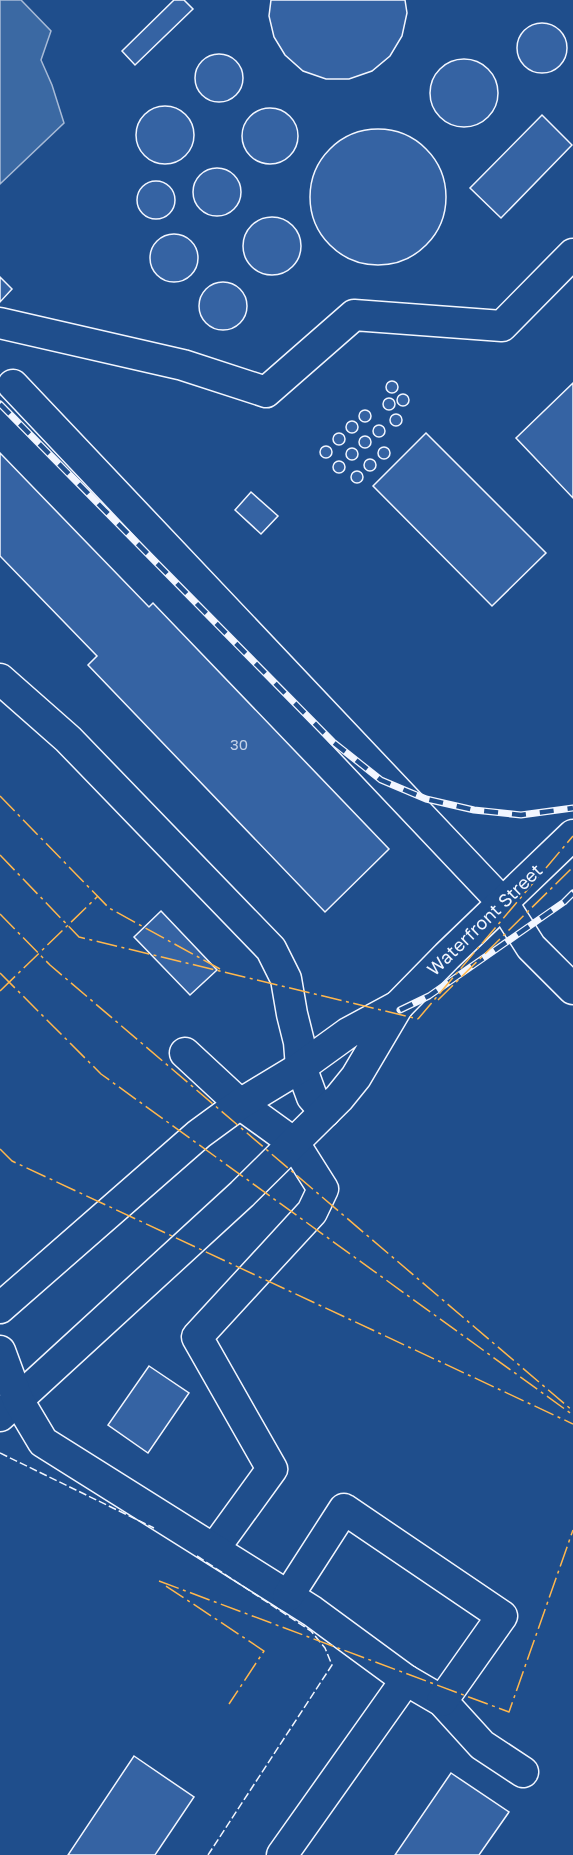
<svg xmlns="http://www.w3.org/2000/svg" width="573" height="1855" font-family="'Golos Text',sans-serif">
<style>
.water{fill:#3b69a3;stroke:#a8bbd7;stroke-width:1.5}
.building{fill:#3563a3;stroke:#f2f6ff;stroke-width:1.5}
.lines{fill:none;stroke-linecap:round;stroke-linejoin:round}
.minor-casing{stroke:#f2f6ff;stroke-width:33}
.minor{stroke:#1f4e8c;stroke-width:30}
.rail-casing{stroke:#f2f6ff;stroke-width:7}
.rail{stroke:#1f4e8c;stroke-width:4.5;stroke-dasharray:14;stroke-linecap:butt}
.fence{stroke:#f2f6ff;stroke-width:1.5;stroke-dasharray:8 3;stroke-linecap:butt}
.power{stroke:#ffb74d;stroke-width:1.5;stroke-dasharray:21 4.5 3 4.5;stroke-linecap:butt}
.labels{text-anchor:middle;stroke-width:4.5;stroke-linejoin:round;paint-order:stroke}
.number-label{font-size:15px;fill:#c3d1e8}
.street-label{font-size:18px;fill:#f2f6ff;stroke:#1f4e8c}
</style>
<rect width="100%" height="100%" fill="#1f4e8c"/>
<polygon class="water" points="0,0 21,0 51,31 41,60 52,85 64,123 0,184"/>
<g class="building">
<polygon points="174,0 184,0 193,9 135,65 122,51"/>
<polygon points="271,0 405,0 407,13 402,36 390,56 372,71 349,79 326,79 303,71 285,55 274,37 269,16"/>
<circle cx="542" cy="48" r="25"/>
<circle cx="219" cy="78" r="24"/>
<circle cx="464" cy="93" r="34"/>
<circle cx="165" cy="135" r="29"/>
<circle cx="270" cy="136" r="28"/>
<polygon points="542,115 572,145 501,218 470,188"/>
<circle cx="378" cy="197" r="68"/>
<circle cx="217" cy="192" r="24"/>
<circle cx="156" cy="200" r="19"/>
<circle cx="272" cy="246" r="29"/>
<circle cx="174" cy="258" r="24"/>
<polygon points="0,277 12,289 0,302"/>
<circle cx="223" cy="306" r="24"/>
<circle cx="392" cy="387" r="6"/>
<polygon points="573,383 573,498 516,438"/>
<circle cx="403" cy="400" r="6"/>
<circle cx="389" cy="404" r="6"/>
<circle cx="365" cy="416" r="6"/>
<circle cx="396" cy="420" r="6"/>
<circle cx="352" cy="427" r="6"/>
<circle cx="379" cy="431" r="6"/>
<circle cx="339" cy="439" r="6"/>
<polygon points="426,433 546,553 492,606 373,486"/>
<circle cx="365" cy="442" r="6"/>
<circle cx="326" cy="452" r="6"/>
<circle cx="384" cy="453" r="6"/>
<circle cx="352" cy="454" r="6"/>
<polygon points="0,453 149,607 153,603 389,849 325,912 88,665 97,656 0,556"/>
<circle cx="370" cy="465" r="6"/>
<circle cx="339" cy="467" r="6"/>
<circle cx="357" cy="477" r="6"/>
<polygon points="251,492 278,516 261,534 235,510"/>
<polygon points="161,911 217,970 190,995 134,937"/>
<polygon points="149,1366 189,1393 148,1453 108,1425"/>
<polygon points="134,1756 194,1797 155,1855 68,1855"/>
<polygon points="451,1773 509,1812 479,1855 395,1855"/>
</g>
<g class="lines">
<defs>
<g id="minor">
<polyline points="0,323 183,365 266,392 354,315 502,326 573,254"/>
<polyline points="13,385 503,903 531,947 573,989"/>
<polyline points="0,679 68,739 271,949 286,979 292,1014 299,1042 301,1067 312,1097 325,1112"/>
<polyline points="398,1006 447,956 573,835"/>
<polyline points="185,1053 240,1104 294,1143 323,1189 312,1212 197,1337 272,1469 214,1549"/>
<polyline points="0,1308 199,1134 240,1104 301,1067 348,1033 398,1006 356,1077 339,1098 242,1194 0,1416"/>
<polyline points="0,1351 18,1400 43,1442 312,1611 406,1680 442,1701 482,1745 523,1772"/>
<polyline points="288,1596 344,1509 502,1616 442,1701"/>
<polyline points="282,1855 406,1680"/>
</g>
</defs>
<use href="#minor" class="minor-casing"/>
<use href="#minor" class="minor"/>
<defs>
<g id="rail">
<polyline points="0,404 333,742 381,780 426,799 474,810 521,815 573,808"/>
<polyline points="400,1010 429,996 564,902 573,893"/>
</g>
</defs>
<use href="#rail" class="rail-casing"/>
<use href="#rail" class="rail"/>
<g class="fence">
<polyline points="0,1453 154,1528"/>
<polyline points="197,1556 311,1631 325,1648 332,1665 208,1855"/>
</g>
<g class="power">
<polyline points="0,796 109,908 220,969"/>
<polyline points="0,855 79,937 418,1019"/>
<polyline points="0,914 50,965 573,1411"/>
<polyline points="0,973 101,1074 573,1415"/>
<polyline points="0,991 98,896"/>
<polyline points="438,1000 573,867"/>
<polyline points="418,1019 573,836"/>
<polyline points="0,1149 12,1161 573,1424"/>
<polyline points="159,1581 509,1712 573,1530"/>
<polyline points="166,1586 264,1651 229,1704"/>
</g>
</g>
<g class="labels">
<g class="number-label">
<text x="239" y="750">30</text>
</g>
<g class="street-label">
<text transform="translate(485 920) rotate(-44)" y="6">Waterfront Street</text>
</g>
</g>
</svg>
